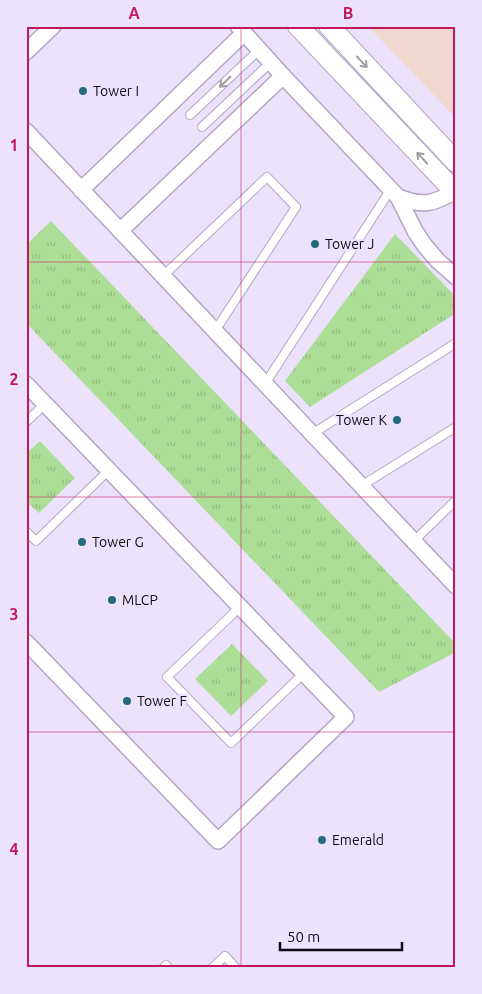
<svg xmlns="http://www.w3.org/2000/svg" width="482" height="994" font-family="Ubuntu,sans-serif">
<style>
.industrial{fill:#f0d8ce}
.park{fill:url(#park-tufts)}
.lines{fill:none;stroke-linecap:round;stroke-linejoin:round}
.service-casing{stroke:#b3a6c5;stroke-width:10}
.minor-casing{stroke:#b3a6c5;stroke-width:18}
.tertiary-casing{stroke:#b3a6c5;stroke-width:22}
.service{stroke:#fff;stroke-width:8}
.minor{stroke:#fff;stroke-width:15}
.tertiary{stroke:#fff;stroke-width:20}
.oneway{stroke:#9f9da1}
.grid{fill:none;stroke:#c2185b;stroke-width:1;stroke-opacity:0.55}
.poi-dot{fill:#286a7d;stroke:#ece2fc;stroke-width:2}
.labels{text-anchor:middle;stroke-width:5;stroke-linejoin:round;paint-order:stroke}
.poi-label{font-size:14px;fill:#0e0a14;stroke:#ece2fc;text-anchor:start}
.neatline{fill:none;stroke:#c2185b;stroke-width:2}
.grid-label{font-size:16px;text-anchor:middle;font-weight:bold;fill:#c2185b}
</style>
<defs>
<pattern id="park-tufts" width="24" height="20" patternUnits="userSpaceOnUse" patternTransform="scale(1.25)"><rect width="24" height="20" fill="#adde97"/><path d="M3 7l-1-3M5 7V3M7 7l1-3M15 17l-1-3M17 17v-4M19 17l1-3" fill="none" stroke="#94bd81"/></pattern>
</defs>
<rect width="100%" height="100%" fill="#ece2fc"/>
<polygon class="industrial" points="368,26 456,26 456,118"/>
<g class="park">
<polygon points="51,221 456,644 456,652 379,692 26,323 26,245"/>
<polygon points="395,234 456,297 456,313 310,407 285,381"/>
<polygon points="40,441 75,478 39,513 26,501 26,454"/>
<polygon points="232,644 268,681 231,716 195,679"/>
</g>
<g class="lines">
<defs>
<g id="service">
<polyline points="190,115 259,50"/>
<polyline points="202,127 271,62"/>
<polyline points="163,276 267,177 296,207 215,331"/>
<polyline points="265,384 391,189"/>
<polyline points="26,422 45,404"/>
<polyline points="312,434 456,343"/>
<polyline points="361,486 456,427"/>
<polyline points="26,531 36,541 109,470"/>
<polyline points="414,541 456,500"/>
<polyline points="240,607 167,677 231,743 304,673"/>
<polyline points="163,968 166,965 168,968"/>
<polyline points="212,968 225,956 236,968"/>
</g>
<g id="minor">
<polyline points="238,26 283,76 398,197 415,231 425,246 438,261 456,277"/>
<polyline points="26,52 53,26"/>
<polyline points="26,131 456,586"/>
<polyline points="81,190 244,33"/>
<path d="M398 197C421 206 434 205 454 191"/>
<polyline points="120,231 283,76"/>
<polyline points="26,384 346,717 218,841 26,642"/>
</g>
<g id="tertiary">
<polyline points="298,26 456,193"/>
<polyline points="329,26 456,162"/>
</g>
</defs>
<use href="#service" class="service-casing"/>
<use href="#minor" class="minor-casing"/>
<use href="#tertiary" class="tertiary-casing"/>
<use href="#service" class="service"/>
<use href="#minor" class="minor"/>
<use href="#tertiary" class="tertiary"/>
</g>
<defs><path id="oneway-shaft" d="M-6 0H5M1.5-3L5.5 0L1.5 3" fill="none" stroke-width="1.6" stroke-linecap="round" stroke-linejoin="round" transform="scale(1.25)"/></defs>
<g class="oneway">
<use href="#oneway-shaft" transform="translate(362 62) rotate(47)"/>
<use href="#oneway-shaft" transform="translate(225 82) rotate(136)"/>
<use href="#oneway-shaft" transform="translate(422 158) rotate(-133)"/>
</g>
<path class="grid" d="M241 26V968M26 262H456M26 497H456M26 732H456"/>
<g class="poi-dot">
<circle cx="83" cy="91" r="5"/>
<circle cx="315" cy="244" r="5"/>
<circle cx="397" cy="420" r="5"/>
<circle cx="82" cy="542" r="5"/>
<circle cx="112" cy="600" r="5"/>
<circle cx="127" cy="701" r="5"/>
<circle cx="322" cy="840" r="5"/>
</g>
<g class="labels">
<g class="poi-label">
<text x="93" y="96">Tower I</text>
<text x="325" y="249">Tower J</text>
<text x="387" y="425" text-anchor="end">Tower K</text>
<text x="92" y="547">Tower G</text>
<text x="122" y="605">MLCP</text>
<text x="137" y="706">Tower F</text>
<text x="332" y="845">Emerald</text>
</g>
</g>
<rect width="482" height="994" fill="none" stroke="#ece2fc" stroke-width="55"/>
<path d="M280 942v8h122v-8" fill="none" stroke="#0e0a14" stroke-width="2.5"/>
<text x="287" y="942" font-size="15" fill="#0e0a14" stroke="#ece2fc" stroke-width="4" paint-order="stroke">50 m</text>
<rect x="28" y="28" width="426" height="938" class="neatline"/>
<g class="grid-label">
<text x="134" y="19">A</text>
<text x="348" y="19">B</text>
<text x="14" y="151">1</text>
<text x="14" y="385">2</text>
<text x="14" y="620">3</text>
<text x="14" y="855">4</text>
</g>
</svg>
